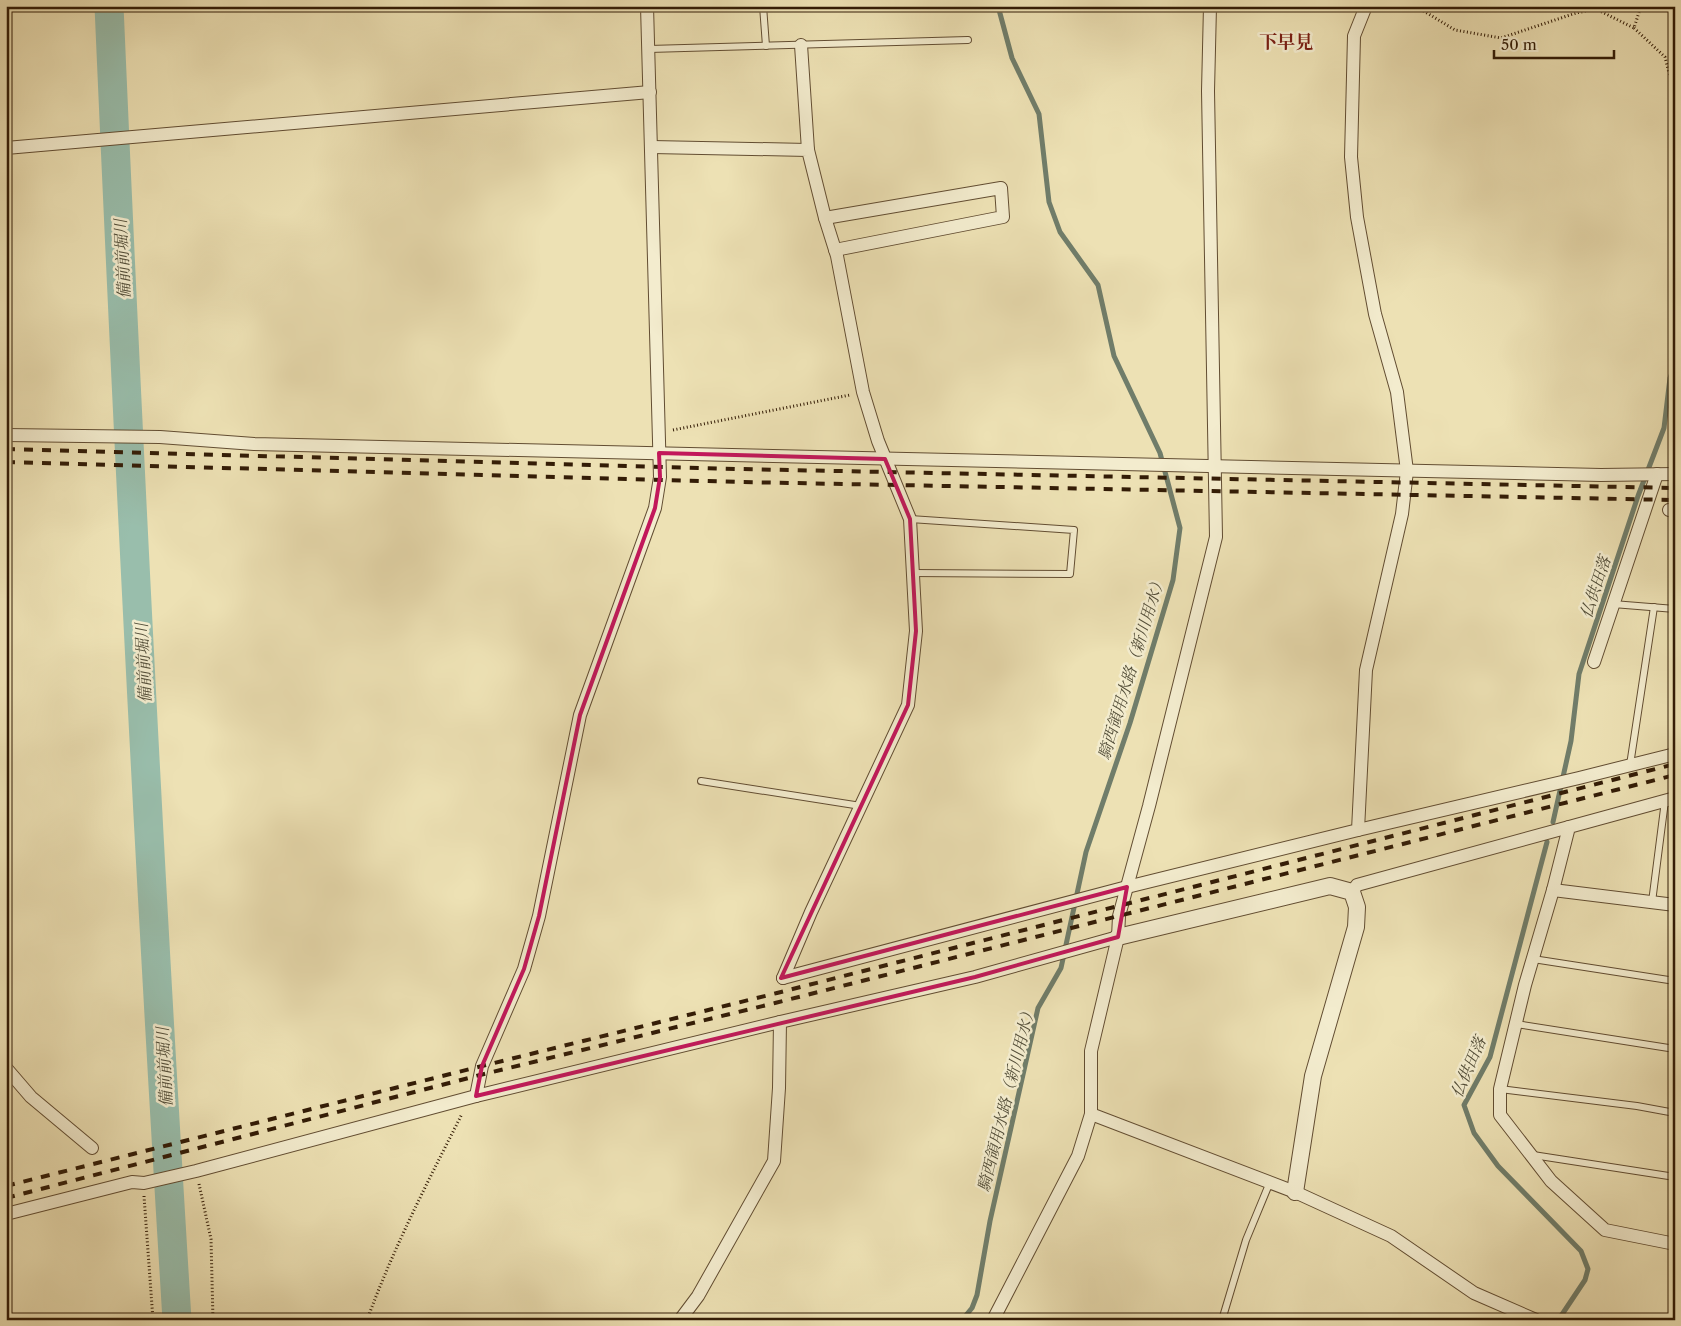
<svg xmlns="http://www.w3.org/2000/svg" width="1681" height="1326" font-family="'Libre Caslon Text','Noto Serif JP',serif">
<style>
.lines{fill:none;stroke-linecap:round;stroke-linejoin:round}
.stream{stroke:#707d6a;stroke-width:5}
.river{stroke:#99beac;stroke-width:29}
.service-casing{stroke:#624d32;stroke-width:8}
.minor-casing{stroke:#624d32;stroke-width:14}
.tertiary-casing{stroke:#624d32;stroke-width:18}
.path{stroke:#331c06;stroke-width:3;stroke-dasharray:1 2.5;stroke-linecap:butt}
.service{stroke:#f3ecce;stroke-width:6}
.minor{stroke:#f3ecce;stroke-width:12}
.tertiary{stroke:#f3ecce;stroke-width:16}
.rail{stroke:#331c06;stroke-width:4;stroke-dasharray:9 9;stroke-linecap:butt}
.marked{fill:none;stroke:#c2185b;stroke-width:4;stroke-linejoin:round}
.labels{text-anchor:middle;stroke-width:5;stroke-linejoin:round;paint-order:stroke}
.water-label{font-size:16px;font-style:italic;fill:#524d38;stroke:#f3ecce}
.quarter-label{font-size:18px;font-weight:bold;fill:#7a1f14;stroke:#f3ecce}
</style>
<rect width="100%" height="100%" fill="#ede1b4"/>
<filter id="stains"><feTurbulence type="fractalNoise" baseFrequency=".004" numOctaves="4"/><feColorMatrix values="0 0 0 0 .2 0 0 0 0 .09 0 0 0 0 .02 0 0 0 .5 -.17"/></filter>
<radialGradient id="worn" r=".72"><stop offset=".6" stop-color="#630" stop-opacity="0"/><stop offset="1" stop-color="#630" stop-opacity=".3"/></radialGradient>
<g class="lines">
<g class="stream">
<polyline points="1553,822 1571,741 1579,674 1638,496 1664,428 1670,378 1675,364"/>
<polyline points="1547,842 1490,1057 1464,1105 1474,1133 1498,1166 1581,1251 1588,1269 1585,1280 1561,1316"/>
<polyline points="962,1320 972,1308 977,1295 990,1221 1038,1008 1061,968 1086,852 1130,723 1173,580 1180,528 1160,453 1114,356 1098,285 1060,232 1049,202 1039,114 1012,58 998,6"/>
</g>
<path class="river" d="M109 6C128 444 150 882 177 1320"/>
<defs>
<g id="service">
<polyline points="763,6 766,46"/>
<polyline points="649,49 968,40"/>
<polyline points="910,519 1074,530 1070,574 913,573"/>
<polyline points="1613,604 1675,609"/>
<polyline points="1630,765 1654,607"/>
<polyline points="701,781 861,806"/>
<polyline points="1652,902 1665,801"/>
<polyline points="1533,959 1675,981"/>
<polyline points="1516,1024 1675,1049"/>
<polyline points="1500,1089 1637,1106 1675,1113"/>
<polyline points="1533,1155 1675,1177"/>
<polyline points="1222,1320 1246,1240 1270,1182"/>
</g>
<g id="minor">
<polyline points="801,45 808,150"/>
<polyline points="652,147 808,150 825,218 837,256 863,392 878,441 910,519 916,631 908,705 811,912 783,978"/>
<polyline points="6,148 650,92"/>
<polyline points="825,218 1001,188 1003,217 835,250"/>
<polyline points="6,435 160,437 254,444 1601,475 1675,474"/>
<polyline points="1669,510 1675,511"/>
<polyline points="1594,662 1657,474"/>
<polyline points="1675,798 1569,827 1553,890 1525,985 1500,1089 1500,1115 1551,1181 1605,1230 1675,1244"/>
<polyline points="1358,830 1579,778 1675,754"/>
<polyline points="1553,890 1675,905"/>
<polyline points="1352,892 1357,885 1569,827"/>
<polyline points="783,978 1127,887 1358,830 1366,670 1402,514 1407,471 1397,392 1375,314 1357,217 1351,157 1354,36 1366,6"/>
<polyline points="6,1068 31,1097 92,1148"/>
<polyline points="476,1096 482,1066 524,969 539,916 580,715 655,508 660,477 647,6"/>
<polyline points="1091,1114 1295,1192 1391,1236 1474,1293 1536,1320"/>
<polyline points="6,1214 132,1182 144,1183 196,1171 476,1096 780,1022 975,977 1118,937"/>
<polyline points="680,1320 698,1296 774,1161 779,1088 780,1022"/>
<polyline points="993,1320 1078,1156 1091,1114 1091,1051 1118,937 1119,916 1149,806 1216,537 1208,91 1210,6"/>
</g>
<polyline id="tertiary" points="1118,937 1330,886 1352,892 1357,907 1356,927 1313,1076 1295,1192"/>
</defs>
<use href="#service" class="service-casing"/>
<use href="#minor" class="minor-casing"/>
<use href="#tertiary" class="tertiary-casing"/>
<g class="path">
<polyline points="1393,6 1417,7 1455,30 1501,38 1576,13 1596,9 1634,28 1641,6"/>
<polyline points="1634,28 1665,57 1669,73 1675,81"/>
<polyline points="673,430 850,395"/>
<polyline points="199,1184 211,1239 213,1320"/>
<polyline points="144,1196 153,1320"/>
<path d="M367 1320C393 1249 428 1181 462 1114"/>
</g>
<use href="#service" class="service"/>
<use href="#minor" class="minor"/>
<use href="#tertiary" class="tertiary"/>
<g class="rail">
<polyline points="6,449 738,469 1675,488"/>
<polyline points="6,462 740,482 1675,500"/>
<polyline points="6,1186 482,1066 777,993 1675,764"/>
<polyline points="6,1198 480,1075 775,1003 1675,775"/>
</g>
</g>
<path class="marked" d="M659 453 885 459 910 519 916 631 908 705 781 978 1127 887 1118 937 975 977 476 1096 482 1066 524 969 539 916 580 715 655 508 660 477Z"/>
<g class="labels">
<g class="water-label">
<text transform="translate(122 259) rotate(-93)" y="6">備前前堀川</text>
<text transform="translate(1595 587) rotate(-72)" y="6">仏供田落</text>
<text transform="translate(143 663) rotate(-93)" y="6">備前前堀川</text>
<text transform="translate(1131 667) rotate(-73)" y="6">騎西領用水路（新川用水）</text>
<text transform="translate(164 1067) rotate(-93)" y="6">備前前堀川</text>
<text transform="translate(1468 1067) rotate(-67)" y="6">仏供田落</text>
<text transform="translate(1006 1098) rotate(-76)" y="6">騎西領用水路（新川用水）</text>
</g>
<g class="quarter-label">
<text x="1286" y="48">下早見</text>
</g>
</g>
<rect width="1681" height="1326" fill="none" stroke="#ede1b4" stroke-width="25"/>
<rect x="8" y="8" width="1666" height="1311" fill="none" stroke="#331c06" stroke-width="2.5"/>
<rect x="12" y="12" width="1656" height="1301" fill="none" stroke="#331c06"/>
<path d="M1494 50v8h120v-8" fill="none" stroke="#331c06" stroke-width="2.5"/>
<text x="1501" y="50" font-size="15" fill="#331c06" stroke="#f3ecce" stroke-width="4" paint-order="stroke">50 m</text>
<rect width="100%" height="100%" filter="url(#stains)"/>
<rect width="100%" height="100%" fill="url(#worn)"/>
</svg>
